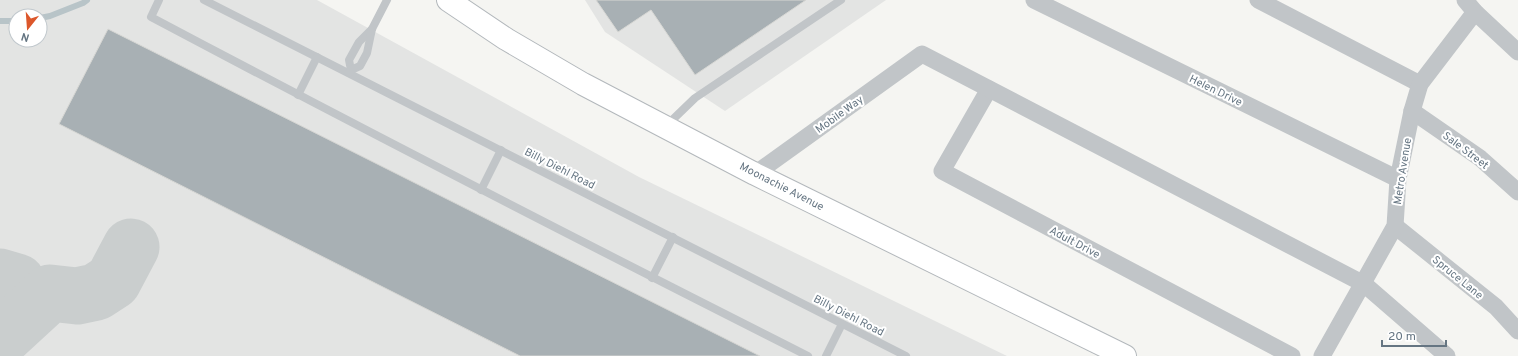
<svg xmlns="http://www.w3.org/2000/svg" width="1518" height="356" font-family="Overpass,sans-serif">
<style>
.built{fill:#e3e4e3;fill-rule:evenodd}
.lines{fill:none;stroke-linecap:round;stroke-linejoin:round}
.stream{stroke:#b8c4c8;stroke-width:6}
.taxiway{stroke:#cacece;stroke-width:57}
.building{fill:#a8b0b4;stroke:#d7d7d4}
.secondary-casing{stroke:#b3b8bc;stroke-width:24}
.service{stroke:#c1c5c8;stroke-width:8}
.minor{stroke:#c1c5c8;stroke-width:17}
.secondary{stroke:#fff;stroke-width:22}
.labels{text-anchor:middle;stroke-width:4;stroke-linejoin:round;paint-order:stroke}
.street-label{font-size:11px;fill:#657582;stroke:#fff}
</style>
<rect width="100%" height="100%" fill="#f5f5f2"/>
<g class="built">
<path d="M0 0H317L639 177 1007 356H0ZM16 16H40V40H16Z"/>
<polygon points="585,0 886,0 725,111 605,32"/>
</g>
<g class="lines">
<g class="stream">
<polyline points="40,18 50,16 83,3 87,0"/>
<polyline points="0,21 16,21"/>
</g>
<g class="taxiway">
<polyline points="0,277 17,282"/>
<polyline points="0,339 50,293 77,296 96,292 113,281 131,247"/>
</g>
</g>
<g class="building">
<polygon points="596,0 806,0 695,75 651,10 618,32"/>
<polygon points="108,29 760,356 520,356 59,124"/>
</g>
<g class="lines">
<defs>
<polyline id="secondary" points="448,0 506,39 583,84 755,174 1125,356"/>
</defs>
<use href="#secondary" class="secondary-casing"/>
<g class="service">
<path d="M159 0 151 17C368 132 588 245 808 356"/>
<polyline points="204,0 906,356"/>
<polyline points="351,70 349,60 359,42 372,29"/>
<polyline points="349,73 351,70 360,66 367,53 372,29 387,0"/>
<polyline points="298,95 317,57"/>
<polyline points="666,126 695,98 841,0"/>
<polyline points="481,190 501,150"/>
<polyline points="652,278 673,237"/>
<polyline points="826,356 842,324"/>
</g>
<g class="minor">
<polyline points="1034,0 1398,179"/>
<polyline points="1258,0 1420,84"/>
<polyline points="1465,0 1475,12 1518,52"/>
<polyline points="989,89 942,171 1292,356"/>
<polyline points="1412,111 1480,158 1518,192"/>
<polyline points="755,174 922,54 1364,284 1447,356"/>
<polyline points="1395,226 1496,307 1518,331"/>
<polyline points="1322,356 1395,226 1398,179 1412,111 1420,84 1475,12"/>
</g>
<use href="#secondary" class="secondary"/>
</g>
<g class="labels">
<g class="street-label">
<text transform="translate(1216 90) rotate(26)" y="4">Helen Drive</text>
<text transform="translate(839 114) rotate(-36)" y="4">Mobile Way</text>
<text transform="translate(1466 150) rotate(37)" y="4">Sale Street</text>
<text transform="translate(560 168) rotate(27)" y="4">Billy Diehl Road</text>
<text transform="translate(1402 171) rotate(-81)" y="4">Metro Avenue</text>
<text transform="translate(782 186) rotate(27)" y="4">Moonachie Avenue</text>
<text transform="translate(1075 242) rotate(28)" y="4">Adult Drive</text>
<text transform="translate(1458 277) rotate(39)" y="4">Spruce Lane</text>
<text transform="translate(849 315) rotate(27)" y="4">Billy Diehl Road</text>
</g>
</g>
<g transform="translate(28 28) rotate(197)"><circle r="19" fill="#ffffff" stroke="#c1c8cd"/>
<path d="M0-3L7 15L0 10L-7 15Z" fill="#dc572b"/>
<text y="-6" font-size="11" font-weight="bold" text-anchor="middle" fill="#657582">N</text>
</g>
<path d="M1382 340v6h64v-6" fill="none" stroke="#657582" stroke-width="2"/>
<text x="1388" y="340" font-size="12" fill="#657582" stroke="#ffffff" stroke-width="3" paint-order="stroke">20 m</text>
</svg>
